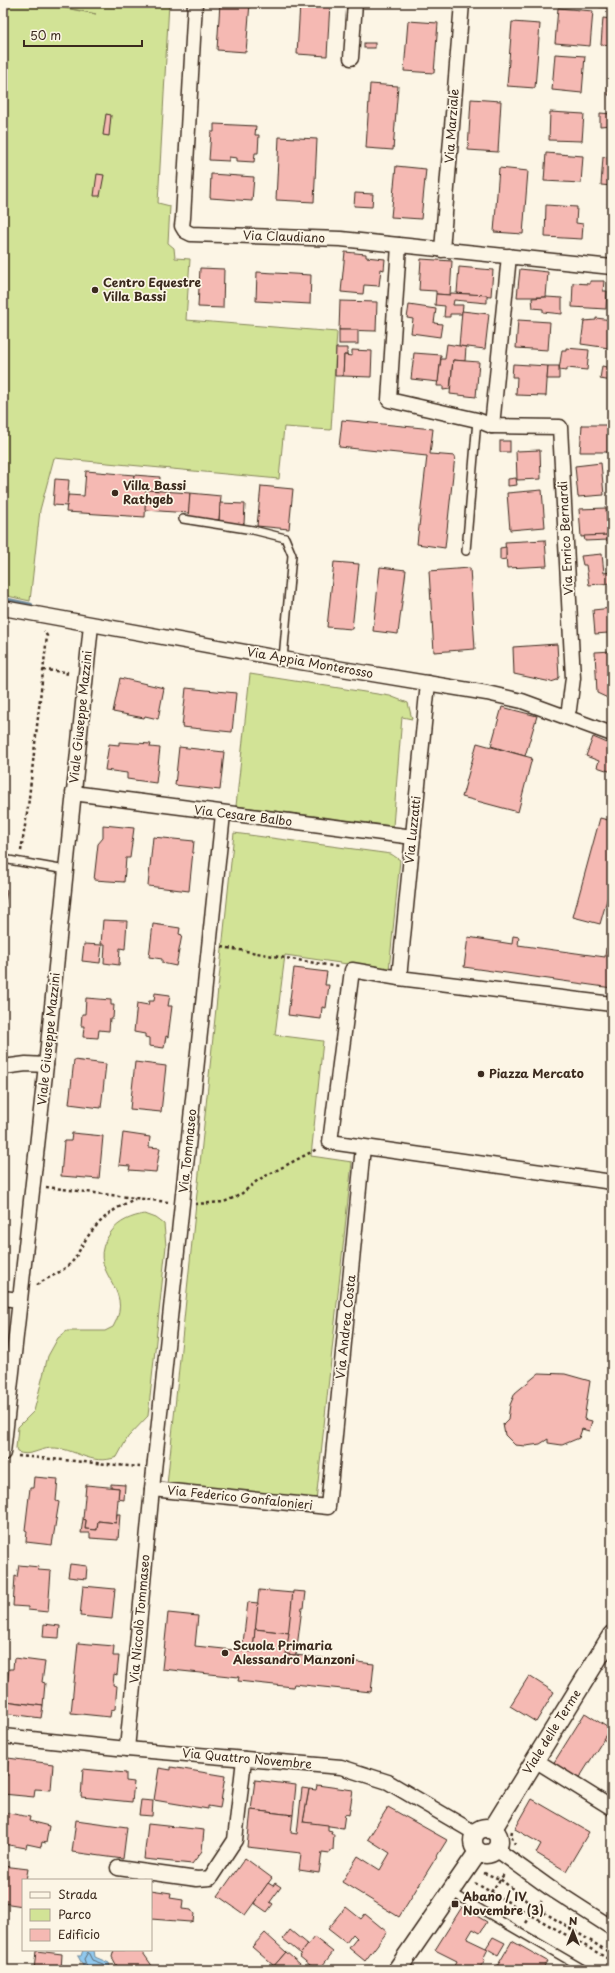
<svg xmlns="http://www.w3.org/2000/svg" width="615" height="1973" font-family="'Playpen Sans',sans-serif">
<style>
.green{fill:#d2e396;stroke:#86865a}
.water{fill:#90c8ee;stroke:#6e899b}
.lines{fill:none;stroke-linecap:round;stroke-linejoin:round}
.shore{stroke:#5d6971;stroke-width:1}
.stream{stroke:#6e899b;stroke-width:4.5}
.building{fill:#f5b9b3;stroke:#3b2a1e}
.service-casing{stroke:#3b2a1e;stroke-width:10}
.minor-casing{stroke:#3b2a1e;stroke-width:17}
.tertiary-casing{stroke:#3b2a1e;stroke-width:21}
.path{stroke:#3b2a1e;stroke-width:2.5;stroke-dasharray:3 3;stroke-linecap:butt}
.service{stroke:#fcf5e5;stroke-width:7}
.minor{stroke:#fcf5e5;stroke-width:14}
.tertiary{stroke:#fcf5e5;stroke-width:18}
.poi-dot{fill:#3b2a1e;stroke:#fcf5e5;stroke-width:1.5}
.labels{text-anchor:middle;stroke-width:3.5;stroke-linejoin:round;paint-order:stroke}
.street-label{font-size:12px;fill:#3b2a1e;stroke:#fcf5e5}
.poi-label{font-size:12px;font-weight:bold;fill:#3b2a1e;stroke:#fcf5e5;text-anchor:start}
</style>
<rect width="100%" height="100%" fill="#fcf5e5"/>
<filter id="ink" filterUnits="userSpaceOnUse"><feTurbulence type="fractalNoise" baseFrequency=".025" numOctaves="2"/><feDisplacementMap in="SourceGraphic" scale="8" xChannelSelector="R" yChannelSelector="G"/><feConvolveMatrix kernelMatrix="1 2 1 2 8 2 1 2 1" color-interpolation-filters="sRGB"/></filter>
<g filter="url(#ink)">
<g class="green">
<polygon points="3,3 39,3 96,14 44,3 169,3 158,203 170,206 168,243 174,248 175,258 190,259 186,320 337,332 331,430 284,427 279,479 54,458 40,510 30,601 3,595"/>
<polygon points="250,674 390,696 408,703 412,719 402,717 393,826 236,806"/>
<polygon points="234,833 391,854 400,860 389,970 285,955 275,1035 323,1041 311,1156 352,1162 316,1501 167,1485"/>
<path d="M145 1214 156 1218 164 1224 166 1246 148 1416 128 1437 117 1457C90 1467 75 1447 51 1448 38 1449 30 1457 17 1452L16 1448 18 1427 34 1411 48 1356 58 1338 67 1331H105L113 1327C138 1285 81 1273 111 1232 119 1221 132 1216 145 1214Z"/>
</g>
<polygon class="water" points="83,1950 94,1950 95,1957 109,1963 111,1970 85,1970 78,1956 81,1956"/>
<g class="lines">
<polyline class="shore" points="88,1970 84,1959 88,1952 92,1960 103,1964 107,1970"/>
<polyline class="stream" points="3,599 31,605"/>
</g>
<g class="building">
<polygon points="220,3 250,3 246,52 217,50"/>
<polygon points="300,3 330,3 327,56 297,54"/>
<polygon points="599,3 612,3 612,8 599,7"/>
<polygon points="558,8 593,11 590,46 555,43"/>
<rect x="609" y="8" width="3" height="11"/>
<polygon points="603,18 612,19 612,46 601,45"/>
<polygon points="408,21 438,23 434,73 404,71"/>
<polygon points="512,22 540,24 535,88 507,86"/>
<rect x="364" y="43" width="11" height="5"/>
<polygon points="555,54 585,56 582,93 552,90"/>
<polygon points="610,57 612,57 612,95 608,95"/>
<polygon points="370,84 398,86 393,150 366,148"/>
<polygon points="471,99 501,101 498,152 468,150"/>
<polygon points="550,112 584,114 582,141 549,140"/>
<polygon points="600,113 612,114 612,125 600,126"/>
<polygon points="106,114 111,115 109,136 103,135"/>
<polygon points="214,124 256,126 255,135 259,135 258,153 255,153 254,162 237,161 237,158 229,157 229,161 209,160 211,132 214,132"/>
<polygon points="279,137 317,139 314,202 276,200"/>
<polygon points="546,153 583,156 581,183 544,181"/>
<polygon points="603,157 612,158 612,186 601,185"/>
<polygon points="396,166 426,169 421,219 391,217"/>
<polygon points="499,168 528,171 523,234 494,232"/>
<polygon points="97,174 104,175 100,196 94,196"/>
<polygon points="211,174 254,177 252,201 210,198"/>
<polygon points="355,193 373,194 372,207 354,206"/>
<polygon points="546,205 577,207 576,223 583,224 582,239 545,237"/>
<polygon points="610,207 612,207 612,246 608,246"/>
<polygon points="345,252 366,254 366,257 385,259 384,270 381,269 379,286 364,285 363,294 341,292"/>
<polygon points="421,259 452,261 450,295 436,294 436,291 419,290"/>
<polygon points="459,267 493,270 491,296 457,293"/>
<polygon points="200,268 224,269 223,308 198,307"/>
<polygon points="520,269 548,272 546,297 517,297"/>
<polygon points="257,272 311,275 310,304 256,301"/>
<polygon points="590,281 604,281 603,291 607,291 606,309 572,307 573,283 590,284"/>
<polygon points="451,293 487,295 487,303 454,300 453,305 463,305 462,314 450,314 450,317 444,317 445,306 435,305 436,294 450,295"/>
<polygon points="546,297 562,298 562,314 543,312 543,309 533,308 532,298"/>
<polygon points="340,301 377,302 376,331 339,330"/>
<polygon points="409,305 436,309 434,323 442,324 440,337 411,333 413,319 407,318"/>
<polygon points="462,311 489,314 485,349 459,346"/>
<polygon points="596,318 612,320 612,339 609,339 609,348 581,344 584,321 596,320"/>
<polygon points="518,320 550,322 548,350 516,348"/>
<rect x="339" y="330" width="19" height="14"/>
<polygon points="447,344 466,347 465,361 453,360 450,389 443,390 443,386 437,386 441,359 445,359"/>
<polygon points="336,348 347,348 347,355 344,355 343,376 335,376"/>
<polygon points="566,348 589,350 587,370 567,368 567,371 559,370 562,350 566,350"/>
<polygon points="352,350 372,351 371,377 343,376 344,355 352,356"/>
<polygon points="414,353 441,355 438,382 411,379"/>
<polygon points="453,360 479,362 476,397 450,394"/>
<polygon points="513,364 548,366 546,396 516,395 517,377 512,377"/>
<polygon points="548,366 559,366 559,379 547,379"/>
<polygon points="602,366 612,368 612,381 600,379"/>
<polygon points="342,420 433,429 430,454 455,456 445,548 417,544 427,456 339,447"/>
<polygon points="582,425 608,425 608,452 580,452"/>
<rect x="500" y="441" width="10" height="11"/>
<polygon points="540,450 541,479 517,480 516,451"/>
<polygon points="601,463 604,495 578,497 575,466"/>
<polygon points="86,471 134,475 132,489 146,490 145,517 66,512 68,495 84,496"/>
<polygon points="134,475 160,477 159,491 132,489"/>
<polygon points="516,478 517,485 508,486 508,479"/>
<polygon points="55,479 69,480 67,506 53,505"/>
<polygon points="261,486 293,489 289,529 257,526"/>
<polygon points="146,490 190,493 189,513 145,510"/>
<polygon points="542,490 545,527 510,530 507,493"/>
<polygon points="190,493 221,496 219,520 188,518"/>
<polygon points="220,503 245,504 244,524 219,523"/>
<polygon points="606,508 608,535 581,537 579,509"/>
<polygon points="607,515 612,515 612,529 608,529"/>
<polygon points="608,535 608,540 585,541 584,536"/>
<polygon points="545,540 547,566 507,568 505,542"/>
<polygon points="506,547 506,559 500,560 500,548"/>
<polygon points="602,554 604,573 611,572 612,583 589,585 586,565 583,565 581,556"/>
<polygon points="334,562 359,564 352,629 327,627"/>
<polygon points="380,567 406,570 398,634 373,631"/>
<polygon points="470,568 475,649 434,652 429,571"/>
<polygon points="612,608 612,642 609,643 608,633 595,634 593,610"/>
<polygon points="557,644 559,677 557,680 551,682 514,674 513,647"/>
<polygon points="612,651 612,700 597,693 595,652"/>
<polygon points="120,678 164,688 158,719 145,716 144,718 113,712"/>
<polygon points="186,688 236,693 232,732 182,727"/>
<polygon points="502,707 537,716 525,756 491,746"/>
<polygon points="593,737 612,745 612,772 597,767 599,761 586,756"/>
<polygon points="119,742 151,744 150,747 160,748 156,783 127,779 127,773 105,770 109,744 119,745"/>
<polygon points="477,743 532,758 518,812 462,797"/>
<polygon points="179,747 224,752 220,790 175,785"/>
<polygon points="600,818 612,821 612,882 600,924 573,917"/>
<polygon points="103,825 134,828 130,858 126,858 124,882 94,880 98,844 103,838"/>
<polygon points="153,837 194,841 189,891 148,886"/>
<polygon points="3,890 7,891 3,916"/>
<polygon points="103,920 127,921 125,949 120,948 119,965 104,963 105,944 101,944"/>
<polygon points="153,924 180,928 179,934 182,935 176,966 162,963 162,959 149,957"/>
<polygon points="513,936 519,937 518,945 605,957 606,948 612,948 612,988 464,967 468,937 512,944"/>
<polygon points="84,944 102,945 100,963 82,961"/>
<polygon points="294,968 327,972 325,985 329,985 326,1008 322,1007 321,1019 288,1015"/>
<polygon points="155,993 170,995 168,1006 172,1006 168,1037 166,1036 164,1048 149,1046 149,1038 145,1037 145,1034 134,1032 137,1003 148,1005 149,1001 154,1001"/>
<polygon points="86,998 111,1000 111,1005 114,1005 113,1018 110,1018 109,1031 99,1030 98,1038 83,1037 84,1026 81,1026 82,1014 85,1014"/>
<polygon points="74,1060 106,1064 101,1108 69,1104"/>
<polygon points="135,1062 166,1066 161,1112 130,1109"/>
<polygon points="3,1101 6,1102 4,1140 3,1140"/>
<polygon points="72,1133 103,1136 99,1179 61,1176 64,1141 71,1141"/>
<polygon points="123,1133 150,1137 149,1147 160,1148 156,1172 129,1170 130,1166 119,1165"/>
<polygon points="539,1373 565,1374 590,1381 584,1419 592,1421 589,1431 582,1429 579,1438 562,1445 548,1443 548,1439 540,1444 526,1446 515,1445 505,1435 503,1424 508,1419 510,1405 515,1393"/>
<polygon points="34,1477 58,1479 56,1501 59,1502 52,1545 26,1542 27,1531 25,1530 30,1488 33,1488"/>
<polygon points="111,1484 125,1485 124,1500 118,1499 119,1488 111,1487"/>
<polygon points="86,1485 119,1488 116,1523 98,1521 97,1530 85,1529 86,1520 83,1519"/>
<polygon points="117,1514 120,1514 118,1540 90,1538 90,1533 81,1533 83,1519 86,1520 85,1529 97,1530 98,1521 116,1523"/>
<polygon points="70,1564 87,1566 86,1579 68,1577"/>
<polygon points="19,1565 39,1567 38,1570 51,1571 48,1612 28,1610 28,1607 13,1606 15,1576 17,1577"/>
<polygon points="83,1586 115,1589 112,1619 80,1616"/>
<polygon points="259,1590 293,1593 289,1633 255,1629"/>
<polygon points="293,1591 306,1592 304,1608 302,1608 296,1655 286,1654"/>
<polygon points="248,1602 258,1603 253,1652 242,1651"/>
<polygon points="168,1613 198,1616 195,1646 253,1652 255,1629 289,1633 286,1654 374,1664 371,1692 294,1684 293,1687 238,1681 239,1677 162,1669"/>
<polygon points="44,1624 60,1626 59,1638 43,1637"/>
<polygon points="78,1643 114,1646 113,1656 119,1656 117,1675 114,1674 113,1685 117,1686 115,1709 111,1710 110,1717 71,1713"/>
<polygon points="14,1658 45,1662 42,1682 45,1683 43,1706 5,1701 9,1669 13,1669"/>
<polygon points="529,1676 554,1692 536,1722 510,1706"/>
<polygon points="4,1679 7,1679 5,1701 43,1706 41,1718 3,1713"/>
<polygon points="585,1713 610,1729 578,1780 553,1764"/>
<polygon points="610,1729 612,1730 612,1745 603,1739"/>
<polygon points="8,1758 53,1764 51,1790 35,1789 34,1797 3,1794 3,1775 7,1776"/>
<polygon points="171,1767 225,1776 220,1808 208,1806 208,1809 154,1800 159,1768 171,1770"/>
<polygon points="83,1769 126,1773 126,1781 134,1782 132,1802 81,1797"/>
<polygon points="255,1780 296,1785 293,1815 251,1810"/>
<polygon points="317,1785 353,1790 349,1815 345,1814 343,1828 303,1822 309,1789 316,1790"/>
<polygon points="302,1788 309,1789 303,1822 328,1825 328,1830 332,1831 331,1834 334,1834 333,1850 331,1850 330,1853 322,1852 319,1873 299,1870 301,1853 247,1847 251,1810 293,1815 291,1833 297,1834"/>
<polygon points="532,1799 589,1832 566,1871 536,1853 541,1844 515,1829"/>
<polygon points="141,1800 153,1801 152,1816 139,1815"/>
<polygon points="388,1807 447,1840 399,1917 342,1882 358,1856 380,1870 390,1853 368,1839"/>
<polygon points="3,1812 30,1817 29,1821 49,1826 46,1843 42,1842 41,1847 27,1844 26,1848 3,1844"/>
<polygon points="76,1820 127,1827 123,1859 72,1852"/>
<polygon points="148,1824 204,1830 202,1851 192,1864 144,1859"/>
<polygon points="245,1858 272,1878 245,1915 218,1896"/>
<polygon points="3,1866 28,1869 26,1880 23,1880 23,1906 3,1903"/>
<polygon points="268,1883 273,1886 275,1883 281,1887 270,1902 273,1904 267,1912 254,1903"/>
<polygon points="151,1890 171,1893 170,1898 183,1900 182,1909 191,1910 194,1914 193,1921 190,1922 151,1919"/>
<polygon points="346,1907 361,1919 365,1914 387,1932 365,1961 349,1948 357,1938 353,1934 346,1943 328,1929"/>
<polygon points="462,1907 487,1922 480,1933 473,1929 467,1939 488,1949 483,1959 485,1960 478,1970 453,1970 457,1961 435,1950"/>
<polygon points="290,1930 308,1945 301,1954 283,1939"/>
<polygon points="265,1933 286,1952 274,1966 252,1947"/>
<polygon points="314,1937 333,1952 319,1970 316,1970 299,1956"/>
<polygon points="493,1937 505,1943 498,1955 486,1948"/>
<polygon points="512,1941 547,1961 542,1970 495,1970"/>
<polygon points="114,1950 141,1950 155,1970 119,1970 112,1957"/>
<polygon points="36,1951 62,1954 61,1970 34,1970"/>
<polygon points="286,1952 307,1970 277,1970 273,1967"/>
</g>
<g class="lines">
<defs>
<g id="service">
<polyline points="183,519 253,530 285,538 292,555 283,659"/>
<polyline points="466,551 477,420"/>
<polyline points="3,859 66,870"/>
<polyline points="451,1892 585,1970"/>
</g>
<g id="minor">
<polyline points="195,3 183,218 182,226 185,231 191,234 341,239 612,267"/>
<polyline points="351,58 355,3"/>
<polyline points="399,245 389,400 477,420 492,426 560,427 573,678 569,709 566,716"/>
<polyline points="442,250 462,3"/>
<polyline points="492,426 509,256"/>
<polyline points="3,608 300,662 487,693 522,701 612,734"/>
<polyline points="73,793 413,837"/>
<polyline points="399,978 428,683"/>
<polyline points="612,1004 399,978 352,970 330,1142 612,1182"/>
<polyline points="3,1067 26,1064 46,1065"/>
<polyline points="3,1298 19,1300"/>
<polyline points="3,1453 46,1065 91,625"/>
<polyline points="152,1489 328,1507 363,1147"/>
<polyline points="3,1736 127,1749 341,1767 388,1782 475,1833"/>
<polyline points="127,1749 152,1489 223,814"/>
<polyline points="535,1760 612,1808"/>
<polyline points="496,1849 550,1888 612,1928"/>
<polyline points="118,1868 197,1879 210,1878 235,1840 244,1759"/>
</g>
<g id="tertiary">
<circle cx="486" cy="1841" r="13"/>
<polyline points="492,1830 612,1635"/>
<polyline points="397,1970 478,1852"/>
</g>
</defs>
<use href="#service" class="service-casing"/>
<use href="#minor" class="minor-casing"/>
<use href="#tertiary" class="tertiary-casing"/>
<g class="path">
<polyline points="43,670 67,672 66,677"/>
<polyline points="21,851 28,807 47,636 44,631"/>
<polyline points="222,947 338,967"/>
<polyline points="46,1187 168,1202"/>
<polyline points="195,1204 224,1202 240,1195 258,1180 317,1149"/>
<path d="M37 1285C48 1277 61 1273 71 1263 76 1258 80 1249 84 1242 98 1221 112 1209 135 1199"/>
<polyline points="18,1456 140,1467"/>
<polyline points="512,1831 511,1836 515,1844"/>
<polyline points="484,1873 500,1879 537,1908 612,1954"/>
<polyline points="475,1883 612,1961"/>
<polyline points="491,1892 505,1873"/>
<polyline points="526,1923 543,1899"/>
</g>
<use href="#service" class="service"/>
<use href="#minor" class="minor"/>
<use href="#tertiary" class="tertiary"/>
</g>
</g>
<g class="poi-dot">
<circle cx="95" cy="290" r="4"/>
<circle cx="115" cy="493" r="4"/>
<circle cx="481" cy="1074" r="4"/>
<circle cx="225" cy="1653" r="4"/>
<rect x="451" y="1900" width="8" height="8" rx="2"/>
</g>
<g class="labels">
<g class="street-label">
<text transform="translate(452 126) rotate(-86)" y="4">Via Marziale</text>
<text transform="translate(284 237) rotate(2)" y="4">Via Claudiano</text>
<text transform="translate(566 538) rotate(-93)" y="4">Via Enrico Bernardi</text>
<text transform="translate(310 663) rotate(10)" y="4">Via Appia Monterosso</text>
<text transform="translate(81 717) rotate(-84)" y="4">Viale Giuseppe Mazzini</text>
<text transform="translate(243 816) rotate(7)" y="4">Via Cesare Balbo</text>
<text transform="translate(413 830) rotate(-84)" y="4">Via Luzzatti</text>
<text transform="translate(49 1039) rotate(-84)" y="4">Viale Giuseppe Mazzini</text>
<text transform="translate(188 1151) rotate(-84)" y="4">Via Tommaseo</text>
<text transform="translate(346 1327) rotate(-84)" y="4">Via Andrea Costa</text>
<text transform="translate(240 1498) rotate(6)" y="4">Via Federico Gonfalonieri</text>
<text transform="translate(140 1619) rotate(-85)" y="4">Via Niccolò Tommaseo</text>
<text transform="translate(552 1732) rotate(-58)" y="4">Viale delle Terme</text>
<text transform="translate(247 1759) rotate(5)" y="4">Via Quattro Novembre</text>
</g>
<g class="poi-label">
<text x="103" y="287">Centro Equestre<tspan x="103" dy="14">Villa Bassi</tspan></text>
<text x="123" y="490">Villa Bassi<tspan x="123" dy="14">Rathgeb</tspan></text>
<text x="489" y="1078">Piazza Mercato</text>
<text x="233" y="1650">Scuola Primaria<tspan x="233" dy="14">Alessandro Manzoni</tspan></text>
<text x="463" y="1901">Abano / IV<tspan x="463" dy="14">Novembre (3)</tspan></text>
</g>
</g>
<rect width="615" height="1973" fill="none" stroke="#fcf5e5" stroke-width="16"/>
<rect x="8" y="8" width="599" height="1957" fill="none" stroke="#3b2a1e" stroke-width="1.5" filter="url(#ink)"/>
<rect x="22" y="1879" width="130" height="72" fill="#fcf5e5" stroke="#afa495"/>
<rect x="30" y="1892" width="20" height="6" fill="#fcf5e5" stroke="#afa495"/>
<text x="58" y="1899" font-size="12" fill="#3b2a1e">Strada</text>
<rect x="30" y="1909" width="20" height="12" fill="#d2e396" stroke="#afa495"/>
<text x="58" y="1919" font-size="12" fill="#3b2a1e">Parco</text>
<rect x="30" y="1929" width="20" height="12" fill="#f5b9b3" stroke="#afa495"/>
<text x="58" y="1939" font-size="12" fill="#3b2a1e">Edificio</text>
<g transform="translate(573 1931)" stroke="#fcf5e5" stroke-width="3" paint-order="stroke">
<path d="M0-3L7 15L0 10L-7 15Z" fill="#3b2a1e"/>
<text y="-6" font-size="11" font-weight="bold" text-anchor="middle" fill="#3b2a1e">N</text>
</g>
<path d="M24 40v6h118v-6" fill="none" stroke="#3b2a1e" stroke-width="2"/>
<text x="30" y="40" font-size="12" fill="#3b2a1e" stroke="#fcf5e5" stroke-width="3" paint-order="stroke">50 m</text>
</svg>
